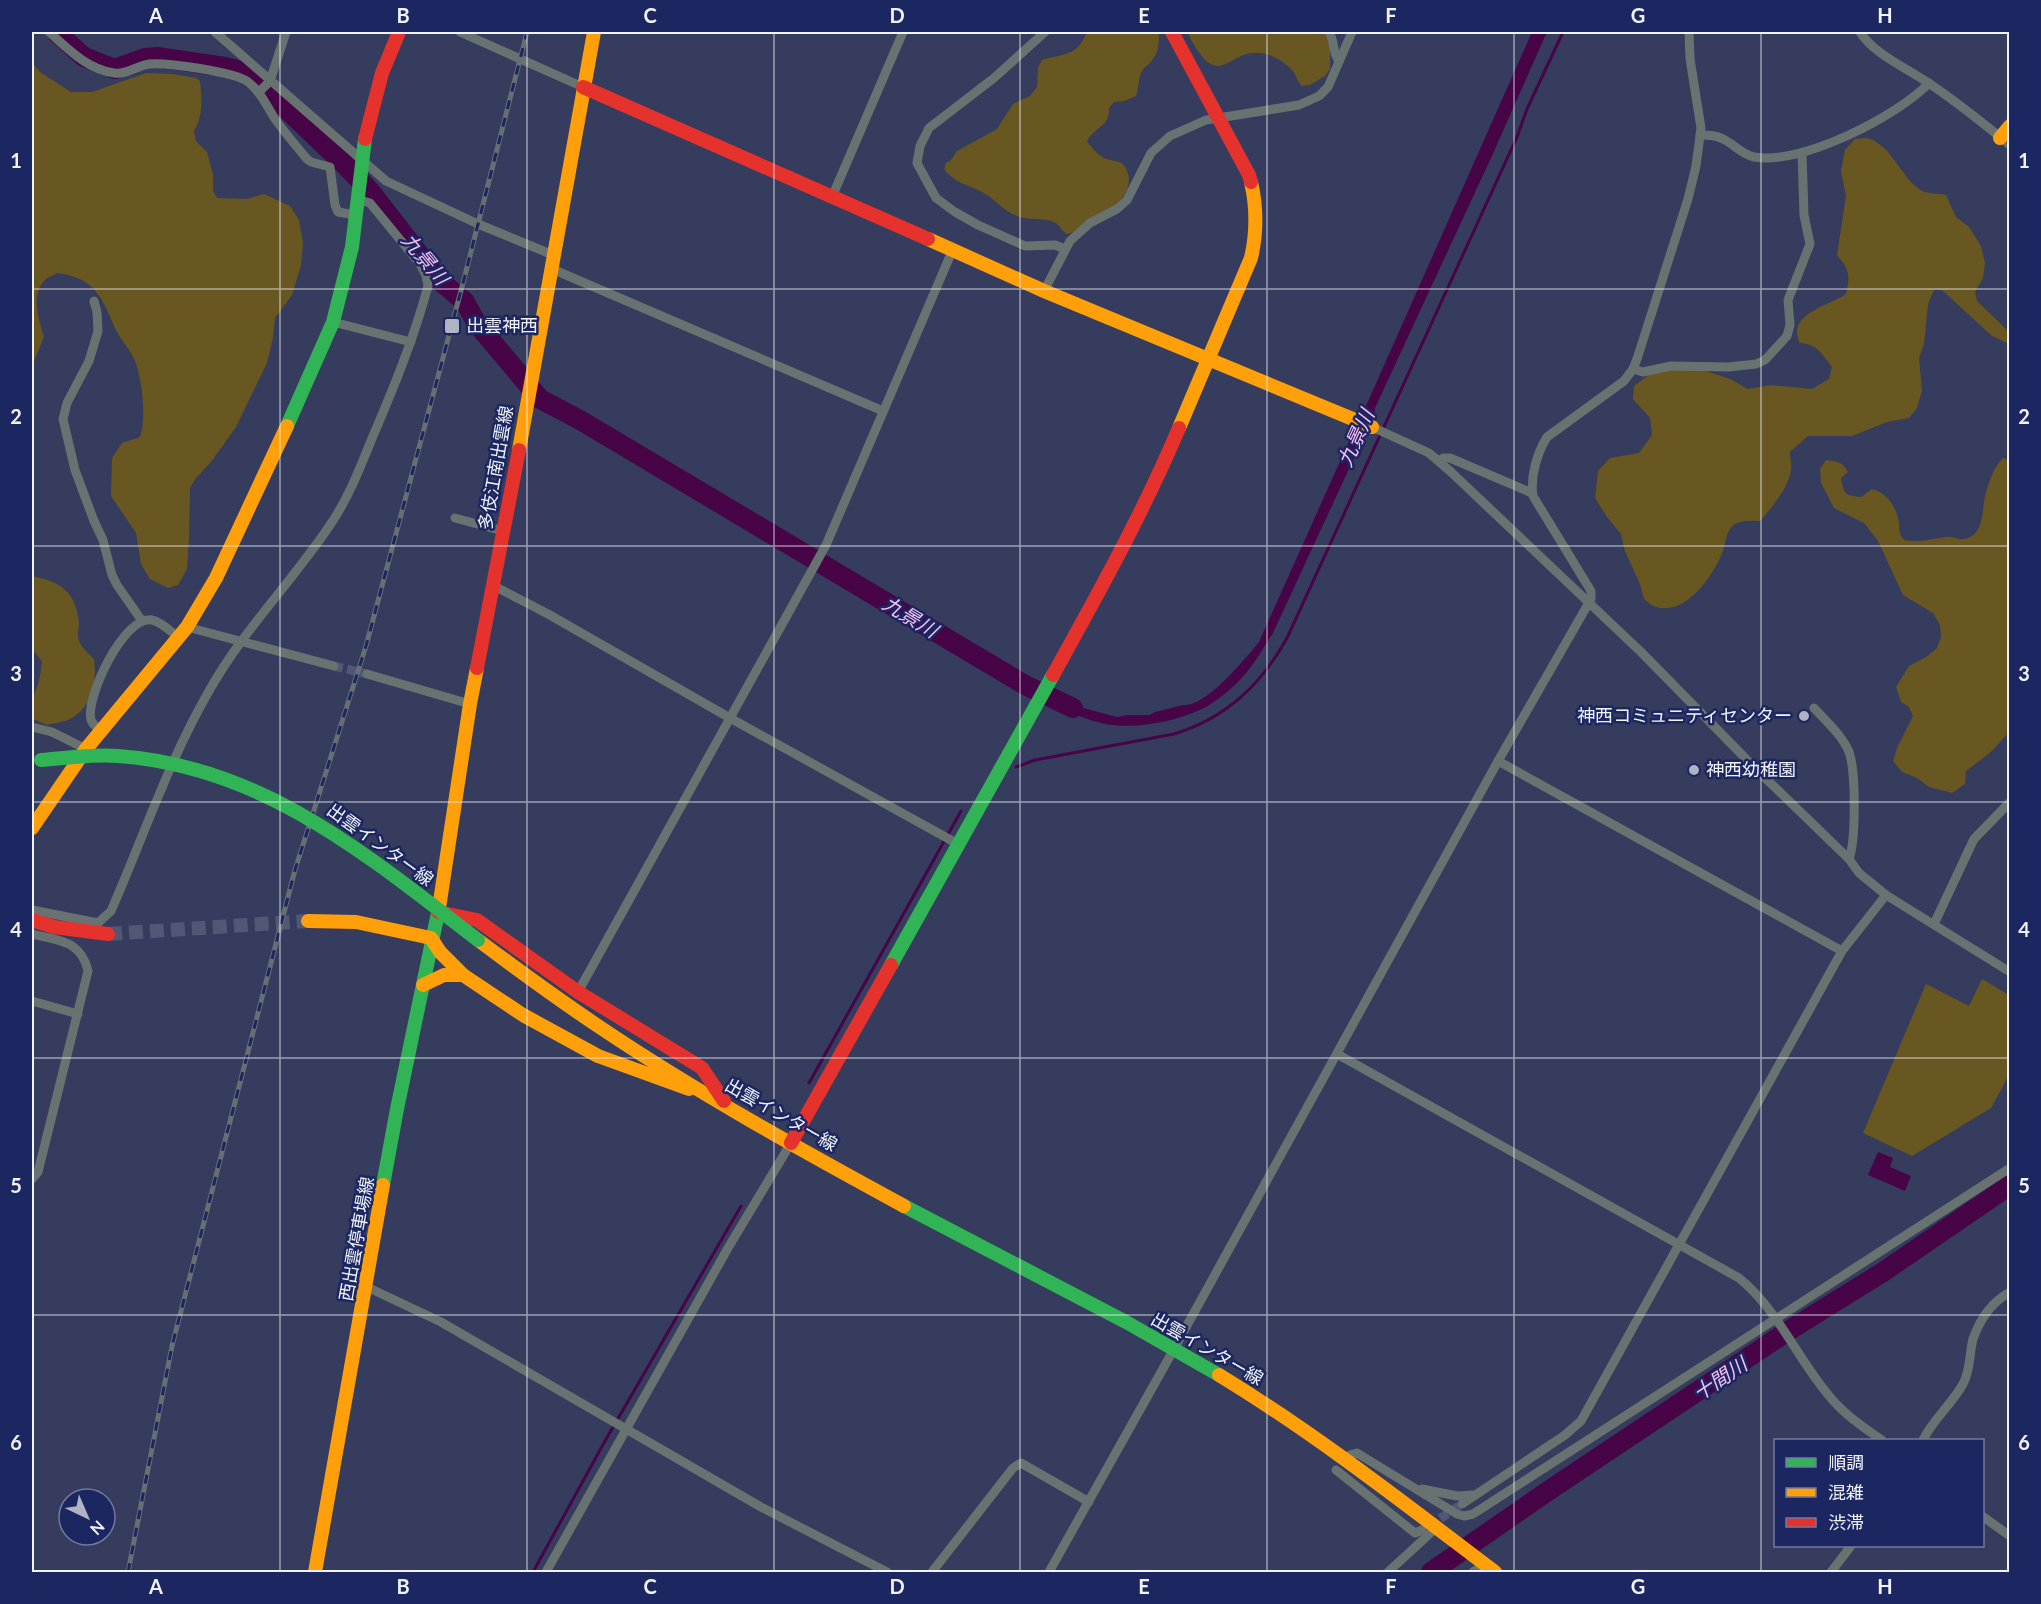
<svg xmlns="http://www.w3.org/2000/svg" width="2041" height="1604" font-family="Lato,'Noto Sans JP',sans-serif">
<style>
.green{fill:#685721}
.water{fill:#470547}
.lines{fill:none;stroke-linecap:round;stroke-linejoin:round}
.stream{stroke:#470547;stroke-width:3}
.river{stroke:#470547;stroke-width:20}
.street-tunnel{stroke:#515775;stroke-width:9;stroke-dasharray:9 4.5;stroke-linecap:butt}
.secondary-tunnel{stroke:#515775;stroke-width:14;stroke-dasharray:14 7;stroke-linecap:butt}
.street{stroke:#687270;stroke-width:9}
.fast{stroke:#30b455;stroke-width:14}
.slow{stroke:#ff9f0a;stroke-width:14}
.jam{stroke:#e5322d;stroke-width:14}
.rail-casing{stroke:#666f73;stroke-width:5}
.rail{stroke:#1c2761;stroke-width:3;stroke-dasharray:9;stroke-linecap:butt}
.fast-bridge{stroke:#30b455;stroke-width:14}
.grid{fill:none;stroke:#f0f3fa;stroke-width:1.5;stroke-opacity:0.55}
.poi-dot{fill:#afb3c3;stroke:#1c2761;stroke-width:2}
.labels{text-anchor:middle;stroke-width:5;stroke-linejoin:round;paint-order:stroke}
.poi-label{font-size:18px;fill:#f0f3fa;stroke:#1c2761;text-anchor:start}
.street-label{font-size:18px;fill:#f0f3fa;stroke:#1c2761}
.water-label{font-size:20px;font-style:italic;fill:#fbbff3;stroke:#1c2761}
.neatline{fill:none;stroke:#f0f3fa;stroke-width:2}
.grid-label{font-size:20px;text-anchor:middle;font-weight:bold;fill:#f0f3fa}
</style>
<rect width="100%" height="100%" fill="#353c5d"/>
<g class="green">
<path d="M1087 32H1159C1159 41 1159 53 1152 60 1149 65 1145 66 1142 71 1138 78 1139 88 1136 96L1124 101 1114 102 1109 108C1110 127 1094 127 1087 141 1091 147 1099 157 1107 159 1112 161 1116 160 1121 163 1125 165 1127 170 1128 174 1136 201 1092 220 1074 232L1067 234C1061 231 1060 225 1054 222 1042 217 1029 221 1017 216 1006 212 997 202 987 195 973 186 953 183 944 169L946 163 951 160 957 151 997 129 1013 104 1030 96 1037 87 1038 68 1042 60C1064 53 1077 57 1087 32Z"/>
<path d="M1187 32H1324L1330 42V69L1325 76 1310 85 1302 86C1298 82 1297 79 1295 74 1290 66 1278 58 1269 55 1227 41 1222 101 1187 32Z"/>
<path d="M32 63 40 72 71 92H92L146 73 172 74 196 78 200 81C202 99 203 116 194 131L196 141 207 152 213 174V191L217 198 247 199 264 194 290 206 299 220 303 243 301 265 292 295 275 318 273 338 267 363 236 427 211 462 196 478 190 488 189 539 187 569 178 585 168 588 150 579 141 564 136 533 111 496 112 458 122 443 140 437C147 419 142 371 132 355 128 347 121 340 117 332 109 316 103 295 88 284 78 277 69 275 58 273 54 275 48 277 45 280 30 295 39 320 44 337L32 366Z"/>
<path d="M1867 138C1893 145 1900 178 1922 191 1929 194 1938 193 1946 195L1956 217 1969 227 1981 246 1985 263 1983 278 1975 292 1977 301 2009 332V344L1992 336 1942 290H1934L1928 304 1924 344 1919 358 1922 391 1917 408 1909 418 1887 422 1852 436H1808L1790 452C1790 458 1792 465 1791 471 1787 490 1772 507 1760 521 1750 521 1737 519 1730 529 1726 534 1725 545 1723 551 1714 574 1687 616 1656 607 1652 606 1648 602 1644 599L1640 584 1625 551 1621 534 1607 517 1595 498 1598 471 1610 458 1639 453 1652 435 1650 418 1633 399 1634 386 1650 374 1681 369 1706 371 1730 379 1748 389 1771 385 1812 389 1829 379 1832 367C1822 354 1817 344 1800 343 1785 315 1828 306 1846 294 1850 275 1850 270 1837 255L1846 196 1841 171 1845 150 1855 139Z"/>
<path d="M2003 458 2010 460 2009 732 1991 752 1966 771 1965 784 1952 793 1929 787 1917 778 1902 772 1893 761 1897 748 1913 716 1909 707 1901 702 1896 687 1909 666 1926 657 1937 648 1941 637 1940 625 1933 613 1903 595 1878 541 1864 523 1834 508 1821 483 1820 469 1826 460C1837 461 1843 462 1848 472L1841 478C1844 495 1845 495 1861 497L1872 489C1887 493 1896 506 1899 522 1900 530 1898 533 1904 540 1918 543 1931 539 1946 537 1952 536 1958 540 1964 539 1984 536 1982 511 1985 496 1989 482 1993 468 2003 458Z"/>
<path d="M32 576C61 582 75 591 79 622 79 628 77 635 79 641 82 648 89 654 94 659 97 681 92 708 70 719 64 722 54 723 47 725L33 719C28 703 37 691 40 676 41 671 41 665 42 661L32 649Z"/>
<polygon points="1982,979 2009,995 2009,1075 1991,1108 1912,1156 1863,1133 1926,984 1969,1006"/>
</g>
<g class="water">
<path d="M1532 32H1547L1491 158 1375 408 1374 421 1360 445 1273 633C1261 652 1251 670 1235 685 1226 693 1213 704 1202 709 1169 724 1124 732 1090 720 1075 715 1062 708 1049 700L1052 694 1072 705 1117 717 1128 715H1150L1155 712 1183 705C1205 708 1245 659 1259 642L1350 439C1352 425 1357 416 1366 406Z"/>
<polygon points="1878,1152 1893,1158 1890,1167 1911,1176 1905,1191 1868,1175"/>
</g>
<g class="lines">
<g class="stream">
<path d="M1016 767 1035 760 1174 734C1226 718 1261 685 1287 638L1517 137 1527 109 1563 32"/>
<polyline points="809,1083 961,811"/>
<polyline points="533,1572 605,1441 741,1206"/>
</g>
<g class="river">
<polyline points="56,32 84,57 115,69 145,58 157,57 225,67 240,71 258,82 345,165 371,192 439,280 465,302 477,324 540,399 580,420 1025,685 1073,708"/>
<polyline points="1431,1572 1551,1489 1788,1331 1883,1272 2010,1185"/>
</g>
<g class="street-tunnel">
<polyline points="334,666 367,674"/>
<polyline points="1429,1526 1462,1504"/>
</g>
<polyline class="secondary-tunnel" points="108,934 308,921"/>
<g class="street">
<path d="M49 32C68 49 87 69 114 73 127 75 136 66 149 64 165 62 236 72 248 82 260 91 267 106 275 119 285 133 296 146 307 159L311 162 330 167 335 205 338 212 355 215"/>
<polyline points="215,32 386,181 478,224 553,255"/>
<polyline points="460,32 583,87"/>
<polyline points="1045,32 994,78 929,128 920,146 917,163 936,198 955,212 978,225 1025,246 1055,245 1065,249"/>
<path d="M1329 32C1335 41 1332 52 1339 61"/>
<path d="M1860 32C1875 55 1905 67 1927 82 1956 101 1983 123 2010 145"/>
<polyline points="259,92 270,81 286,32"/>
<path d="M1700 135C1708 135 1716 135 1723 139 1734 144 1741 154 1754 157 1800 166 1898 116 1929 83"/>
<polyline points="832,197 903,32"/>
<polyline points="552,269 883,411"/>
<polyline points="1044,291 1070,241 1090,223 1117,209 1127,200 1151,153 1170,136 1206,120 1299,105 1319,96 1328,87 1352,32"/>
<polyline points="94,301 97,312 98,331 89,361 67,403 63,419 75,470 94,521 103,540 112,575 117,585 142,621"/>
<polyline points="333,322 411,342"/>
<polyline points="1633,369 1643,372 1671,366 1729,367 1756,364 1765,360 1787,336 1790,325 1788,300 1810,244 1804,215 1802,153"/>
<polyline points="1372,427 1429,453 1451,472 1641,652 1757,770 1849,859 1859,873 1886,895 2010,972"/>
<polyline points="1439,461 1443,458 1450,458 1532,493"/>
<polyline points="455,518 503,531"/>
<polyline points="494,586 548,614 730,718 958,844"/>
<polyline points="187,627 334,666"/>
<polyline points="367,674 470,704"/>
<path d="M1814 708C1826 721 1842 735 1849 752 1856 771 1856 840 1849 859"/>
<polyline points="32,727 52,732 86,749"/>
<path d="M101 731C97 728 93 725 91 720 85 698 124 615 152 620 162 622 171 632 179 638"/>
<polyline points="1498,761 1842,951"/>
<path d="M32 910 98 923 111 911C143 838 169 760 209 691 243 630 294 580 332 522 350 495 361 465 373 436 394 387 414 338 428 286L426 275 420 264 370 203 357 199"/>
<polyline points="1934,924 1974,839 2010,802"/>
<path d="M32 934C59 941 81 940 88 971L38 1172 32 1179"/>
<polyline points="578,992 826,545 953,249"/>
<polyline points="32,1001 78,1014"/>
<path d="M1337 1054 1739 1278C1777 1309 1795 1354 1826 1392 1841 1412 1861 1426 1882 1440"/>
<polyline points="367,1287 441,1322 761,1507 887,1572"/>
<path d="M1923 1440C1933 1419 1952 1404 1963 1384 1971 1369 1969 1354 1973 1339 1980 1319 1992 1302 2010 1292"/>
<polyline points="1350,1455 1357,1453 1457,1514 1464,1516 1473,1514 2010,1168"/>
<polyline points="1336,1470 1415,1533 1422,1530"/>
<polyline points="1422,1489 1457,1496 1473,1495"/>
<polyline points="1462,1504 1565,1435 1581,1421 1842,951 1886,895"/>
<polyline points="1982,1516 2010,1536"/>
<polyline points="546,1572 728,1248 791,1143"/>
<polyline points="932,1572 1013,1468 1021,1463 1089,1502"/>
<path d="M1049 1572 1174 1349 1498 761 1591 599V591L1533 496C1530 477 1537 453 1547 437L1624 381 1633 369 1637 359 1688 199 1696 166 1701 128 1690 59 1689 32"/>
<polyline points="1388,1572 1436,1528"/>
<polyline points="1473,1572 1485,1565"/>
<polyline points="1831,1572 1851,1546"/>
</g>
<g class="fast">
<polyline points="287,426 333,322 352,247 365,139"/>
<polyline points="891,965 1053,675"/>
<polyline points="383,1185 397,1109 439,908"/>
<polyline points="904,1206 1126,1322 1219,1375"/>
</g>
<g class="slow">
<polyline points="2000,138 2010,126"/>
<polyline points="928,239 1044,291 1372,427"/>
<path d="M1179 428 1251 258C1257 232 1257 208 1251 182"/>
<polyline points="519,450 594,32"/>
<polyline points="32,828 86,749 187,627 216,578 287,426"/>
<polyline points="439,908 470,704 477,668"/>
<polyline points="308,921 356,922 431,938 440,952 463,975 523,1015 598,1056 689,1089"/>
<path d="M478 940C518 970 559 1000 601 1028 698 1093 801 1150 904 1206"/>
<polyline points="423,985 444,975 463,975"/>
<path d="M1219 1375C1316 1434 1405 1504 1495 1572"/>
<polyline points="315,1572 383,1185"/>
</g>
<g class="jam">
<polyline points="1172,32 1249,175 1251,182"/>
<polyline points="583,87 928,239"/>
<polyline points="365,139 382,73 399,32"/>
<polyline points="477,668 519,450"/>
<path d="M1053 675C1098 594 1143 513 1179 428"/>
<polyline points="438,912 477,920 578,992 702,1068 724,1101"/>
<polyline points="32,920 54,927 108,934"/>
<polyline points="791,1143 891,965"/>
</g>
<defs>
<polyline id="rail" points="128,1572 172,1346 295,870 366,646 463,283 527,32"/>
</defs>
<use href="#rail" class="rail-casing"/>
<use href="#rail" class="rail"/>
<path class="fast-bridge" d="M41 760C67 758 93 754 118 756 263 766 368 856 478 940"/>
</g>
<path class="grid" d="M280 32V1572M527 32V1572M774 32V1572M1020 32V1572M1267 32V1572M1514 32V1572M1761 32V1572M32 289H2010M32 546H2010M32 802H2010M32 1058H2010M32 1315H2010"/>
<g class="poi-dot">
<rect x="444" y="318" width="16" height="16" rx="3"/>
<circle cx="1804" cy="716" r="6"/>
<circle cx="1694" cy="770" r="6"/>
</g>
<g class="labels">
<g class="poi-label">
<text x="466" y="332">出雲神西</text>
<text x="1792" y="722" text-anchor="end">神西コミュニティセンター</text>
<text x="1706" y="776">神西幼稚園</text>
</g>
<g class="street-label">
<text transform="translate(496 468) rotate(-80)" y="6">多伎江南出雲線</text>
<text transform="translate(380 845) rotate(36)" y="6">出雲インター線</text>
<text transform="translate(781 1115) rotate(30)" y="6">出雲インター線</text>
<text transform="translate(357 1239) rotate(-80)" y="6">西出雲停車場線</text>
<text transform="translate(1207 1349) rotate(30)" y="6">出雲インター線</text>
</g>
<g class="water-label">
<text transform="translate(425 259) rotate(50)" y="7">九景川</text>
<text transform="translate(1356 438) rotate(-66)" y="7">九景川</text>
<text transform="translate(910 617) rotate(31)" y="7">九景川</text>
<text transform="translate(1720 1379) rotate(-34)" y="7">十間川</text>
</g>
</g>
<rect width="2041" height="1604" fill="none" stroke="#1c2761" stroke-width="66"/>
<rect x="1774" y="1439" width="210" height="108" fill="#1c2761" stroke="#71799e" stroke-width="1.5"/>
<rect x="1786" y="1458" width="30" height="9" fill="#30b455" stroke="#71799e" stroke-width="1.5"/>
<text x="1828" y="1469" font-size="18" fill="#f0f3fa">順調</text>
<rect x="1786" y="1488" width="30" height="9" fill="#ff9f0a" stroke="#71799e" stroke-width="1.5"/>
<text x="1828" y="1499" font-size="18" fill="#f0f3fa">混雑</text>
<rect x="1786" y="1518" width="30" height="9" fill="#e5322d" stroke="#71799e" stroke-width="1.5"/>
<text x="1828" y="1529" font-size="18" fill="#f0f3fa">渋滞</text>
<g transform="translate(87 1517) rotate(136)"><circle r="28" fill="#1c2761" stroke="#71799e" stroke-width="1.5"/>
<path d="M0-4.5L10 22L0 15L-10 22Z" fill="#afb3c3"/>
<text y="-9" font-size="16" font-weight="bold" text-anchor="middle" fill="#f0f3fa">N</text>
</g>
<rect x="33" y="33" width="1975" height="1538" class="neatline"/>
<g class="grid-label">
<text x="156" y="23">A</text>
<text x="403" y="23">B</text>
<text x="650" y="23">C</text>
<text x="897" y="23">D</text>
<text x="1144" y="23">E</text>
<text x="1391" y="23">F</text>
<text x="1638" y="23">G</text>
<text x="1885" y="23">H</text>
<text x="16" y="168">1</text>
<text x="2024" y="168">1</text>
<text x="16" y="424">2</text>
<text x="2024" y="424">2</text>
<text x="16" y="681">3</text>
<text x="2024" y="681">3</text>
<text x="16" y="937">4</text>
<text x="2024" y="937">4</text>
<text x="16" y="1193">5</text>
<text x="2024" y="1193">5</text>
<text x="16" y="1450">6</text>
<text x="2024" y="1450">6</text>
<text x="156" y="1594">A</text>
<text x="403" y="1594">B</text>
<text x="650" y="1594">C</text>
<text x="897" y="1594">D</text>
<text x="1144" y="1594">E</text>
<text x="1391" y="1594">F</text>
<text x="1638" y="1594">G</text>
<text x="1885" y="1594">H</text>
</g>
</svg>
